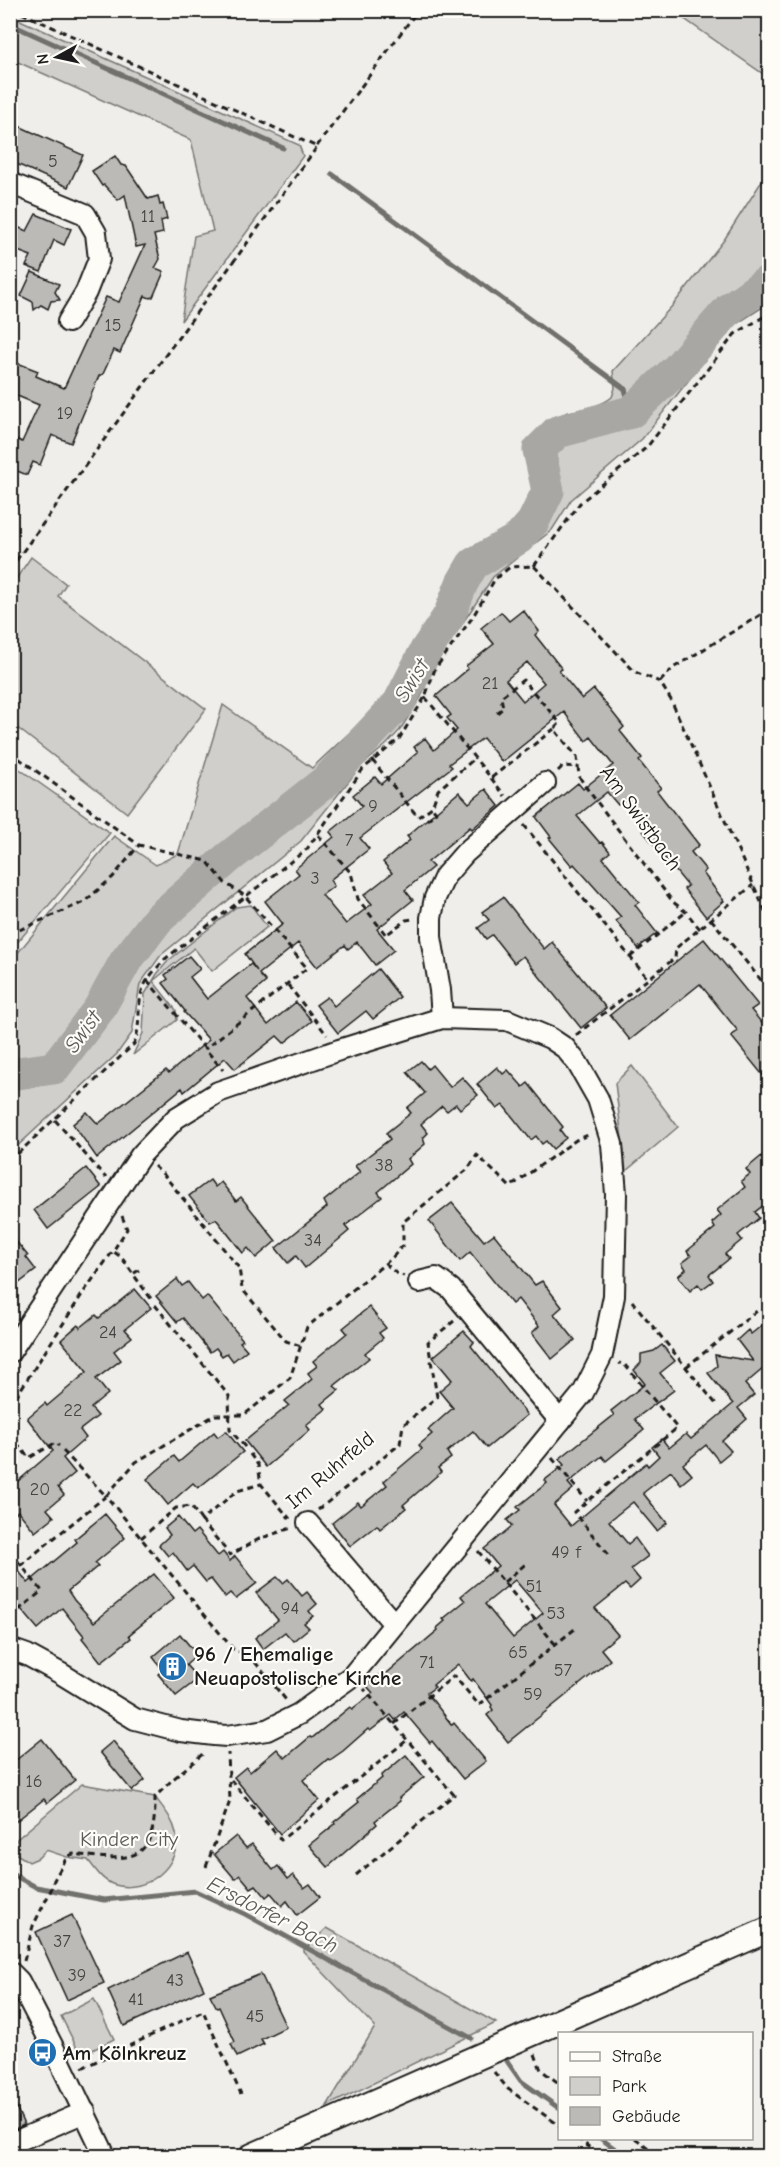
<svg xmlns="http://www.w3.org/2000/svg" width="780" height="2167" font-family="'Comic Neue',sans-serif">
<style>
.green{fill:#d0cfcc;stroke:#767674;stroke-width:1.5}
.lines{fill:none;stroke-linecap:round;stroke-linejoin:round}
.stream{stroke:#706f6d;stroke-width:5}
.river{stroke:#a8a7a3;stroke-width:33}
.building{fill:#bbbab6;stroke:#1c1c1c;stroke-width:1.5;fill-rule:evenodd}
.minor-casing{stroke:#1c1c1c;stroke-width:24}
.major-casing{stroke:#1c1c1c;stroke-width:28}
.path{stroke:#1c1c1c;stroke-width:3;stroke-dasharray:6 4.5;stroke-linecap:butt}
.minor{stroke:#fdfcf7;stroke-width:20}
.major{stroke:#fdfcf7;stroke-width:24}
.labels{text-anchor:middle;stroke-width:4.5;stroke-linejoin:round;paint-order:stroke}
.number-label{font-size:18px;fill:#444442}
.street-label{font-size:21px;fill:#1c1c1c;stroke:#fdfcf7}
.poi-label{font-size:21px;font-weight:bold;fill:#1c1c1c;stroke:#fdfcf7;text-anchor:start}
.park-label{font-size:21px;fill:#5b5b5a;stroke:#fdfcf7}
.water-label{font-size:22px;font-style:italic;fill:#5b5b59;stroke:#fdfcf7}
</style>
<rect width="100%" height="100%" fill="#f0eeea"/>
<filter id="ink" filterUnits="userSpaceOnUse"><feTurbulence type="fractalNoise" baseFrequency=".0167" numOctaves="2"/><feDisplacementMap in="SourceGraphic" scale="12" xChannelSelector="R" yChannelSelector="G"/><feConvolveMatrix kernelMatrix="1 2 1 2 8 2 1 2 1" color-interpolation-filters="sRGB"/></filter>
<g filter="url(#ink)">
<g class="green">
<polygon points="673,11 769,11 769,78"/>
<polygon points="11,16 299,145 303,156 181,321 194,236 213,231 191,140 11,59"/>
<path d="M769 170V303L730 328 642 439 571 500 552 530 493 577 433 668 421 697 400 730 386 745 360 767 301 841 161 955 140 984 132 1033 117 1054 11 1152V961L114 836 156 865 178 854 223 705 312 768 379 705 389 694 457 568C482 539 520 539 534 499 545 468 514 453 548 422 565 407 594 412 612 397L615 388 613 371 673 305 724 240Z"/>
<polygon points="31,557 66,584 58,596 206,709 127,813 11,723 11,586"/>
<polygon points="11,763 110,833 11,950 11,762"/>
<polygon points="251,905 267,927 212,971 194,948 153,981 176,1010 177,1020 133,1055 143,1033 145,994 157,974 168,961 236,907"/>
<polygon points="632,1066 678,1127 626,1171 615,1083"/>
<path d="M82 1784 155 1797C164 1809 173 1819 176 1833 182 1866 146 1894 115 1885 102 1881 96 1870 88 1860L67 1857 46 1850 38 1858 29 1862 15 1853 14 1845 17 1839Z"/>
<polygon points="327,1928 496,2023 327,2106 375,2027 303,1951"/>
<polygon points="94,1999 114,2039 81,2056 61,2016"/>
</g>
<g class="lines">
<g class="stream">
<polyline points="10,24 283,148"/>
<polyline points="332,174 625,389 631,412"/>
<polyline points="10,1873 36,1887 104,1900 195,1891 245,1914 471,2038"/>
<polyline points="507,2061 521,2081 560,2109"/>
<polyline points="600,2138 625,2156"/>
</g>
<polyline class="river" points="10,1074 54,1068 99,1009 125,962 158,919 228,858 326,781 399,703 426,650 449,616 462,583 473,564 519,538 533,522 548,491 539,450 557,432 631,412 678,368 729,309 770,280"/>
</g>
<g class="building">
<polygon points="10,122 83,155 68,187 10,161"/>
<polygon points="115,156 121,165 126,166 148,199 158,196 160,205 163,204 167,219 161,221 163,233 154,235 160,259 155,268 163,271 163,274 153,297 150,298 145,296 120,353 114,350 103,374 99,376 71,443 52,435 40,465 33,462 27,475 10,468 10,436 22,442 39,405 10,393 10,360 38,371 36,376 64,388 106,297 119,302 145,245 136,247 125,195 118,200 104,185 102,186 92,171"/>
<polygon points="36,214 71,229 64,245 54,240 41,272 26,266 31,256 10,248 10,242 17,227 27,231"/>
<polygon points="32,272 59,284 55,292 60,300 51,301 48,309 41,305 34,310 33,302 21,296"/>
<path d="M523 610 539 631 535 635 562 669 559 671 582 699 594 689 624 727 620 731 642 758 639 761 661 788 657 791 699 845 691 852 706 870 703 873 724 901 706 917 684 889 688 886 643 831 647 827 625 800 618 805 607 792 577 816 600 843 602 842 610 852 603 858 639 902 635 905 657 933 638 948 616 921 621 917 574 864 572 866 549 838 551 837 536 817 578 783 583 789 613 765 591 737 586 741 564 712 502 762 483 738 449 764 452 767 360 838 369 849 330 880 334 886 322 895 346 924 372 904 364 895 392 873 383 862 410 840 407 836 459 792 469 803 486 789 499 806 472 829 470 827 428 862 433 867 405 890 413 900 377 929 394 950 375 965 357 942 348 949 345 945 317 967 298 943 259 974 266 982 247 998 268 1025 296 1002 312 1021 284 1043 277 1036 235 1069 225 1058 184 1092 182 1088 97 1158 73 1124 87 1112 98 1124 166 1070 169 1073 209 1040 184 1012 185 1011 163 983 168 979 165 975 189 956 200 969 190 977 207 999 251 964 257 971 245 954 283 924 265 901 299 874 295 869 334 837 330 832 362 806 353 795 375 777 381 784 418 752 414 747 425 738 434 750 457 730 447 718 451 715 436 696 468 669 466 666 494 644 481 628 501 612 509 621ZM527 662 544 683 523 701 506 680Z"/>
<polygon points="503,897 544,949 552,942 606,1008 581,1028 523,956 514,963 492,935 486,939 478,928 489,920 482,912"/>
<polygon points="704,939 758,1005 751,1010 770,1033 770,1084 731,1036 738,1031 700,984 630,1040 610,1015"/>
<polygon points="378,969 400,997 373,1019 366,1011 338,1033 316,1005 327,997 334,1006"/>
<polygon points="421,1061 428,1069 432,1065 450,1087 462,1077 478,1095 460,1109 456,1104 447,1111 442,1106 421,1124 428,1133 423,1138 425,1144 408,1159 411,1164 378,1192 382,1197 345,1226 349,1231 305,1268 296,1256 288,1263 276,1248 327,1207 324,1201 360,1172 355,1166 390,1139 386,1133 411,1113 407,1108 425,1093 407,1072"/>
<polygon points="497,1067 503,1074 508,1070 523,1087 528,1083 563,1127 560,1130 566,1138 553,1149 546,1141 542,1144 536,1136 531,1140 503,1105 497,1109 477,1084"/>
<polygon points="770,1149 770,1200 755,1212 759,1218 738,1235 742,1240 725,1254 729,1259 709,1275 713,1281 702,1289 698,1284 690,1291 678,1276 686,1269 682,1263 691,1256 687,1251 715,1228 712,1223 721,1215 717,1210 745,1187 741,1181 750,1174 746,1169"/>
<polygon points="86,1168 101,1187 48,1229 34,1210"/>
<polygon points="210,1180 215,1187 221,1182 236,1201 241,1197 276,1241 256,1258 248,1248 243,1253 216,1219 210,1222 189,1196"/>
<polygon points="452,1203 484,1241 494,1234 535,1285 542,1281 562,1307 554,1314 575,1340 552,1359 532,1333 539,1326 518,1299 512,1304 470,1252 460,1261 429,1221"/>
<polygon points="10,1234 28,1256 26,1257 36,1270 10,1290"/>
<polygon points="177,1279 182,1286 188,1282 202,1300 207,1296 243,1340 240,1342 247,1350 233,1361 227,1353 222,1356 216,1348 210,1352 183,1318 177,1322 156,1296"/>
<polygon points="135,1289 151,1308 125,1329 132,1337 114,1351 121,1360 96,1379 108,1394 91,1408 98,1416 80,1430 86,1438 63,1458 75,1473 58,1487 64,1495 47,1509 54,1517 35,1532 18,1511 10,1517 10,1488 53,1451 27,1418 45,1403 47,1406 87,1372 61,1340 78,1325 80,1328 96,1315 99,1318"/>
<polygon points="369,1307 386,1328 379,1333 383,1338 365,1353 369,1358 334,1386 339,1390 322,1404 326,1409 306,1425 310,1430 266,1467 245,1441 289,1405 285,1401 312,1379 308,1373 317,1366 313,1361 347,1333 343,1328"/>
<path d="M770 1319V1363L745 1384 754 1395 738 1408 747 1419 722 1441 731 1451 719 1461 706 1445 683 1464 692 1475 681 1484 671 1471 643 1493 667 1523 657 1531 633 1502 609 1521 628 1544 635 1538 648 1556 631 1569 640 1580 630 1589 625 1584 595 1608 618 1635 601 1649 610 1660 508 1742 487 1715 493 1710 491 1707 492 1705 473 1679 471 1681 458 1664 433 1685 435 1687 427 1693 452 1725 454 1723 486 1761 463 1779 432 1741 430 1743 404 1712 395 1720 391 1715 370 1731 368 1729 343 1751 330 1760 328 1759 303 1780 319 1800 280 1834 234 1777 246 1767 250 1772 277 1749 285 1758 310 1737 312 1738 350 1707 352 1709 373 1693 366 1685 378 1675 381 1678 438 1630 437 1628 445 1621 443 1619 465 1601 461 1596 498 1566 484 1549 512 1526 507 1520 520 1510 517 1507 547 1483 545 1480 564 1465 559 1459 614 1415 611 1411 645 1384 634 1370 641 1363V1354L654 1351 662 1345 675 1361 660 1373 674 1390 635 1419 644 1430 606 1461 602 1456 568 1483 573 1489 554 1505 571 1526 646 1463 648 1466 659 1456 652 1447 662 1439 669 1448 686 1434 691 1439 733 1404 708 1373 717 1366 715 1355 753 1361 737 1340 748 1330 751 1334ZM515 1580 543 1613 513 1638 485 1604Z"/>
<polygon points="464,1331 474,1342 471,1346 527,1415 487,1448 473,1431 447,1452 451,1458 438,1468 441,1472 403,1505 406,1508 380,1529 377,1525 350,1546 332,1523 358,1502 361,1506 387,1485 384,1481 422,1449 419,1445 432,1434 428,1430 453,1408 439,1391 452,1380 433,1357"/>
<polygon points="226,1431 243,1452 198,1488 193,1483 168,1505 147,1479 174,1456 179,1462 214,1432 218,1437"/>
<polygon points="105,1514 125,1538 95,1563 98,1566 68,1591 74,1600 94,1622 154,1574 174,1598 129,1635 131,1638 101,1662 82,1638 84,1636 62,1608 38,1629 10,1596 10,1560 28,1583 77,1542 75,1539"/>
<polygon points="178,1517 192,1534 197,1530 218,1556 223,1552 230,1561 235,1556 257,1583 236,1599 230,1593 225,1597 211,1579 206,1582 193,1566 187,1571 173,1552 168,1556 159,1545 170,1535 165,1528"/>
<polygon points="277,1577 283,1583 288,1579 302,1596 307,1592 317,1604 309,1611 313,1616 304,1623 309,1628 293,1641 285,1632 263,1649 255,1638 278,1620 256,1593"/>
<polygon points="180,1634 197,1655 186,1665 198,1679 176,1696 158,1674 163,1670 153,1657"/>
<polygon points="42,1739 75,1780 47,1803 44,1799 10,1826 10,1765"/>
<polygon points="113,1741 145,1780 132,1791 100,1752"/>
<polygon points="406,1755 424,1777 399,1798 400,1801 375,1821 377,1824 328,1867 309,1845 335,1824 334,1822 359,1802 357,1799 382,1778 381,1776"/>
<polygon points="236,1836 246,1848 252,1844 273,1870 278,1866 288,1879 293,1875 304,1888 310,1884 320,1897 297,1915 287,1901 282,1906 271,1893 266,1897 256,1885 251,1888 240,1875 235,1879 214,1854"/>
<polygon points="72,1915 104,1983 67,2000 36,1932"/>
<polygon points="187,1952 204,1989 124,2026 108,1990"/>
<polygon points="261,1974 286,2027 261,2039 264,2044 237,2057 231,2044 235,2042 219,2007 217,2008 210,1995"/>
<polygon points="10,2093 24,2125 11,2131 10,2129"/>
</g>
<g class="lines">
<defs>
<g id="minor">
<polyline points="10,183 85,214 96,233 99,259 86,292 68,322"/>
<polyline points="442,1018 440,990 431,937 431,918 435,898 445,876 465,853 545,783"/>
<polyline points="419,1282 436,1278 451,1289 560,1421"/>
<polyline points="10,1352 141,1155 176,1118 218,1092 339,1050 442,1018 507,1020 550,1038 565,1048 578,1064 598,1099 612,1144 616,1194 614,1296 602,1355 583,1393 352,1676 299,1714 267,1730 227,1736 214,1735 181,1731 135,1719 60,1673 27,1655 10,1649"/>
<polyline points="308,1523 394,1624"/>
<polyline points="10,1972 19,1981 52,2045 105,2156"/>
<polyline points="10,2144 85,2112"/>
</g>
<polyline id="major" points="252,2156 770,1929"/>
</defs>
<use href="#minor" class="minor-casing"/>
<use href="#major" class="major-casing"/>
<g class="path">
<polyline points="317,146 418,10"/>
<polyline points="534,566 580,503 647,447 735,334 770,313"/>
<polyline points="10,569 317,147 15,10"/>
<polyline points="660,682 673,668 770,609"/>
<polyline points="425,697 491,778 554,729"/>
<polyline points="497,713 503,708 501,697 523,680 560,723 554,729 577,757 579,776 585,786 673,902 686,912 700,929"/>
<polyline points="10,752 139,845 207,861 225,883 245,896 307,968 205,1049"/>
<polyline points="372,760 418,817 432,807 438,790 474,759"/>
<polyline points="558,771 563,766 578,767"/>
<polyline points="491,778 505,796"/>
<polyline points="427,820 436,812 432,807"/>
<polyline points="524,825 647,978"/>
<polyline points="318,835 351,873 358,899 386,935 406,920 414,919"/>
<polyline points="711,919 770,991"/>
<polyline points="10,934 84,902 113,877 139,845"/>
<polyline points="10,940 17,932"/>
<polyline points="630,957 686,912"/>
<polyline points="147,980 223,1070"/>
<polyline points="288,985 327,1035"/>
<polyline points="576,1035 675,958 676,948 753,885"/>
<polyline points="55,1120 106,1178"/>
<path d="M10 1161 134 1044C141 1027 137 1009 142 991 146 979 156 969 165 959L307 849 363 769 399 739 425 697 435 669 472 618 495 579 510 567 534 566 635 672 660 682 671 700 770 922"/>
<polyline points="154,1166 164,1175 239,1268 242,1289 286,1341 301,1346"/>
<polyline points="122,1216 127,1229 113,1251 122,1258 133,1274"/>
<polyline points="385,1263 396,1273 404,1276"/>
<polyline points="139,1270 133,1274 152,1300"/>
<polyline points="10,1300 17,1307"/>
<polyline points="632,1301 716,1404"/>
<polyline points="155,1305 229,1396 230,1430 246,1448"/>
<polyline points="686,1367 757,1311"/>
<polyline points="10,1406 83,1293 113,1251"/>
<polyline points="10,1435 29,1458 55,1443 59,1446"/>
<polyline points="63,1451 106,1496 136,1462 215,1415 244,1415 290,1378 307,1327 392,1258 403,1245 403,1222 468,1169 477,1155 510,1187 576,1140 591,1134"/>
<polyline points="250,1454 258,1465 261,1484 290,1519"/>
<polyline points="552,1458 587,1501"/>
<polyline points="318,1510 400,1444 403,1425 437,1397 428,1342 454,1321"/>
<polyline points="201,1520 230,1555 259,1539 291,1528"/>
<polyline points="141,1538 176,1508 191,1506 201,1520 237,1491 261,1484"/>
<polyline points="478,1551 555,1644"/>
<polyline points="10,1552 21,1565"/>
<polyline points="608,1554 574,1512 677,1428 625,1365 619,1363"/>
<polyline points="504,1582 528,1562"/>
<polyline points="10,1617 42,1591 21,1565 106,1496 233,1649 250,1656 286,1700"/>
<polyline points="394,1724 454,1676 479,1705 576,1628"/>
<polyline points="231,1780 281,1840 406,1741"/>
<polyline points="206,1867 230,1801 228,1753"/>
<polyline points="356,1875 454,1795 364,1689"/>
<path d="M24 1961 33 1926 51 1890 54 1880 67 1857 73 1854C129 1861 156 1866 155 1797L172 1780 205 1752"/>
<polyline points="535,2054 541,2070 560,2084"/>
<polyline points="82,2068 203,2011 241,2094"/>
<polyline points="494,2072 508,2089 560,2126"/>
<polyline points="577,2138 601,2156"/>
<polyline points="635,2138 659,2156"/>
</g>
<use href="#minor" class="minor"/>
<use href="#major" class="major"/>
</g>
</g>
<defs>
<symbol id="building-disc" viewBox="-11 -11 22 22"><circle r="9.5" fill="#1f6fb2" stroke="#fdfcf7"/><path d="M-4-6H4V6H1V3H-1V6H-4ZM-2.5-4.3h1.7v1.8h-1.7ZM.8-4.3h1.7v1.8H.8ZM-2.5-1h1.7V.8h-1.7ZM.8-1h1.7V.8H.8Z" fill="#fff"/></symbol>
<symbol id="bus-disc" viewBox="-11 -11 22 22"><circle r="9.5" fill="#1f6fb2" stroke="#fdfcf7"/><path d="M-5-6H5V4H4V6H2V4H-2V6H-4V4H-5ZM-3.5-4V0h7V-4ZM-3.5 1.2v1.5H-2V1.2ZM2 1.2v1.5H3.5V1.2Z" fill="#fff"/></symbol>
</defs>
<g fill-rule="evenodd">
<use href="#building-disc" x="156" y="1650" width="33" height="33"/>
<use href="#bus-disc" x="26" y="2036" width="33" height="33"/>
</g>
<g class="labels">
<g class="number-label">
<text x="53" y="167">5</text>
<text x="148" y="222">11</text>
<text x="113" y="331">15</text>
<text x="65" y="419">19</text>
<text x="490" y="689">21</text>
<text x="373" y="812">9</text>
<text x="349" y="846">7</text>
<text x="315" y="884">3</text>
<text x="384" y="1171">38</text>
<text x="313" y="1246">34</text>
<text x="108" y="1338">24</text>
<text x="73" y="1416">22</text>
<text x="40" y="1495">20</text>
<text x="566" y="1558">49 f</text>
<text x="534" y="1592">51</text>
<text x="290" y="1614">94</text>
<text x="556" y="1619">53</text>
<text x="518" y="1658">65</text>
<text x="427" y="1668">71</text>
<text x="563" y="1676">57</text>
<text x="533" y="1700">59</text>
<text x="34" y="1787">16</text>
<text x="62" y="1947">37</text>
<text x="77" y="1981">39</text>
<text x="175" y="1986">43</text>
<text x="136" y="2005">41</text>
<text x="255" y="2022">45</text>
</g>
<g class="street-label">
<text transform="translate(641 818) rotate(54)" y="7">Am Swistbach</text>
<text transform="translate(330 1470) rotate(-40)" y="7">Im Ruhrfeld</text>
</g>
<g class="poi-label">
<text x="194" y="1661">96 / Ehemalige<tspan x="194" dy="24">Neuapostolische Kirche</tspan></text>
<text x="63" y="2060">Am Kölnkreuz</text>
</g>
<g class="park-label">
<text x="129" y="1846">Kinder City</text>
</g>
<g class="water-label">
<text transform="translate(411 680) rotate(-58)" y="8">Swist</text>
<text transform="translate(82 1031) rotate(-54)" y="8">Swist</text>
<text transform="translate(273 1914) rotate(27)" y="8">Ersdorfer Bach</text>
</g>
</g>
<rect width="780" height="2167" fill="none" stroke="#fdfcf7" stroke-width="36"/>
<rect x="18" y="18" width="744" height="2131" fill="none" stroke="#1c1c1c" stroke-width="2" filter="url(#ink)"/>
<rect x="558" y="2032" width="195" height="108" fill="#fdfcf7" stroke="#a3a29f" stroke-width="1.5"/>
<rect x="570" y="2052" width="30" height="9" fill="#fdfcf7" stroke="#a3a29f" stroke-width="1.5"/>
<text x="612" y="2062" font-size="18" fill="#1c1c1c">Straße</text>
<rect x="570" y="2077" width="30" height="18" fill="#d0cfcc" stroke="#a3a29f" stroke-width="1.5"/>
<text x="612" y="2092" font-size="18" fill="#1c1c1c">Park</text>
<rect x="570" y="2107" width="30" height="18" fill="#bbbab6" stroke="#a3a29f" stroke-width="1.5"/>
<text x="612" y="2122" font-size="18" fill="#1c1c1c">Gebäude</text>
<g transform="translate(57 57) rotate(262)" stroke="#fdfcf7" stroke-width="4.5" paint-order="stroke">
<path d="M0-4.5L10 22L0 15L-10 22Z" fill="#1c1c1c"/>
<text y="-9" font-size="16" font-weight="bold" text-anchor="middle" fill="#1c1c1c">N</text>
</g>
</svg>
